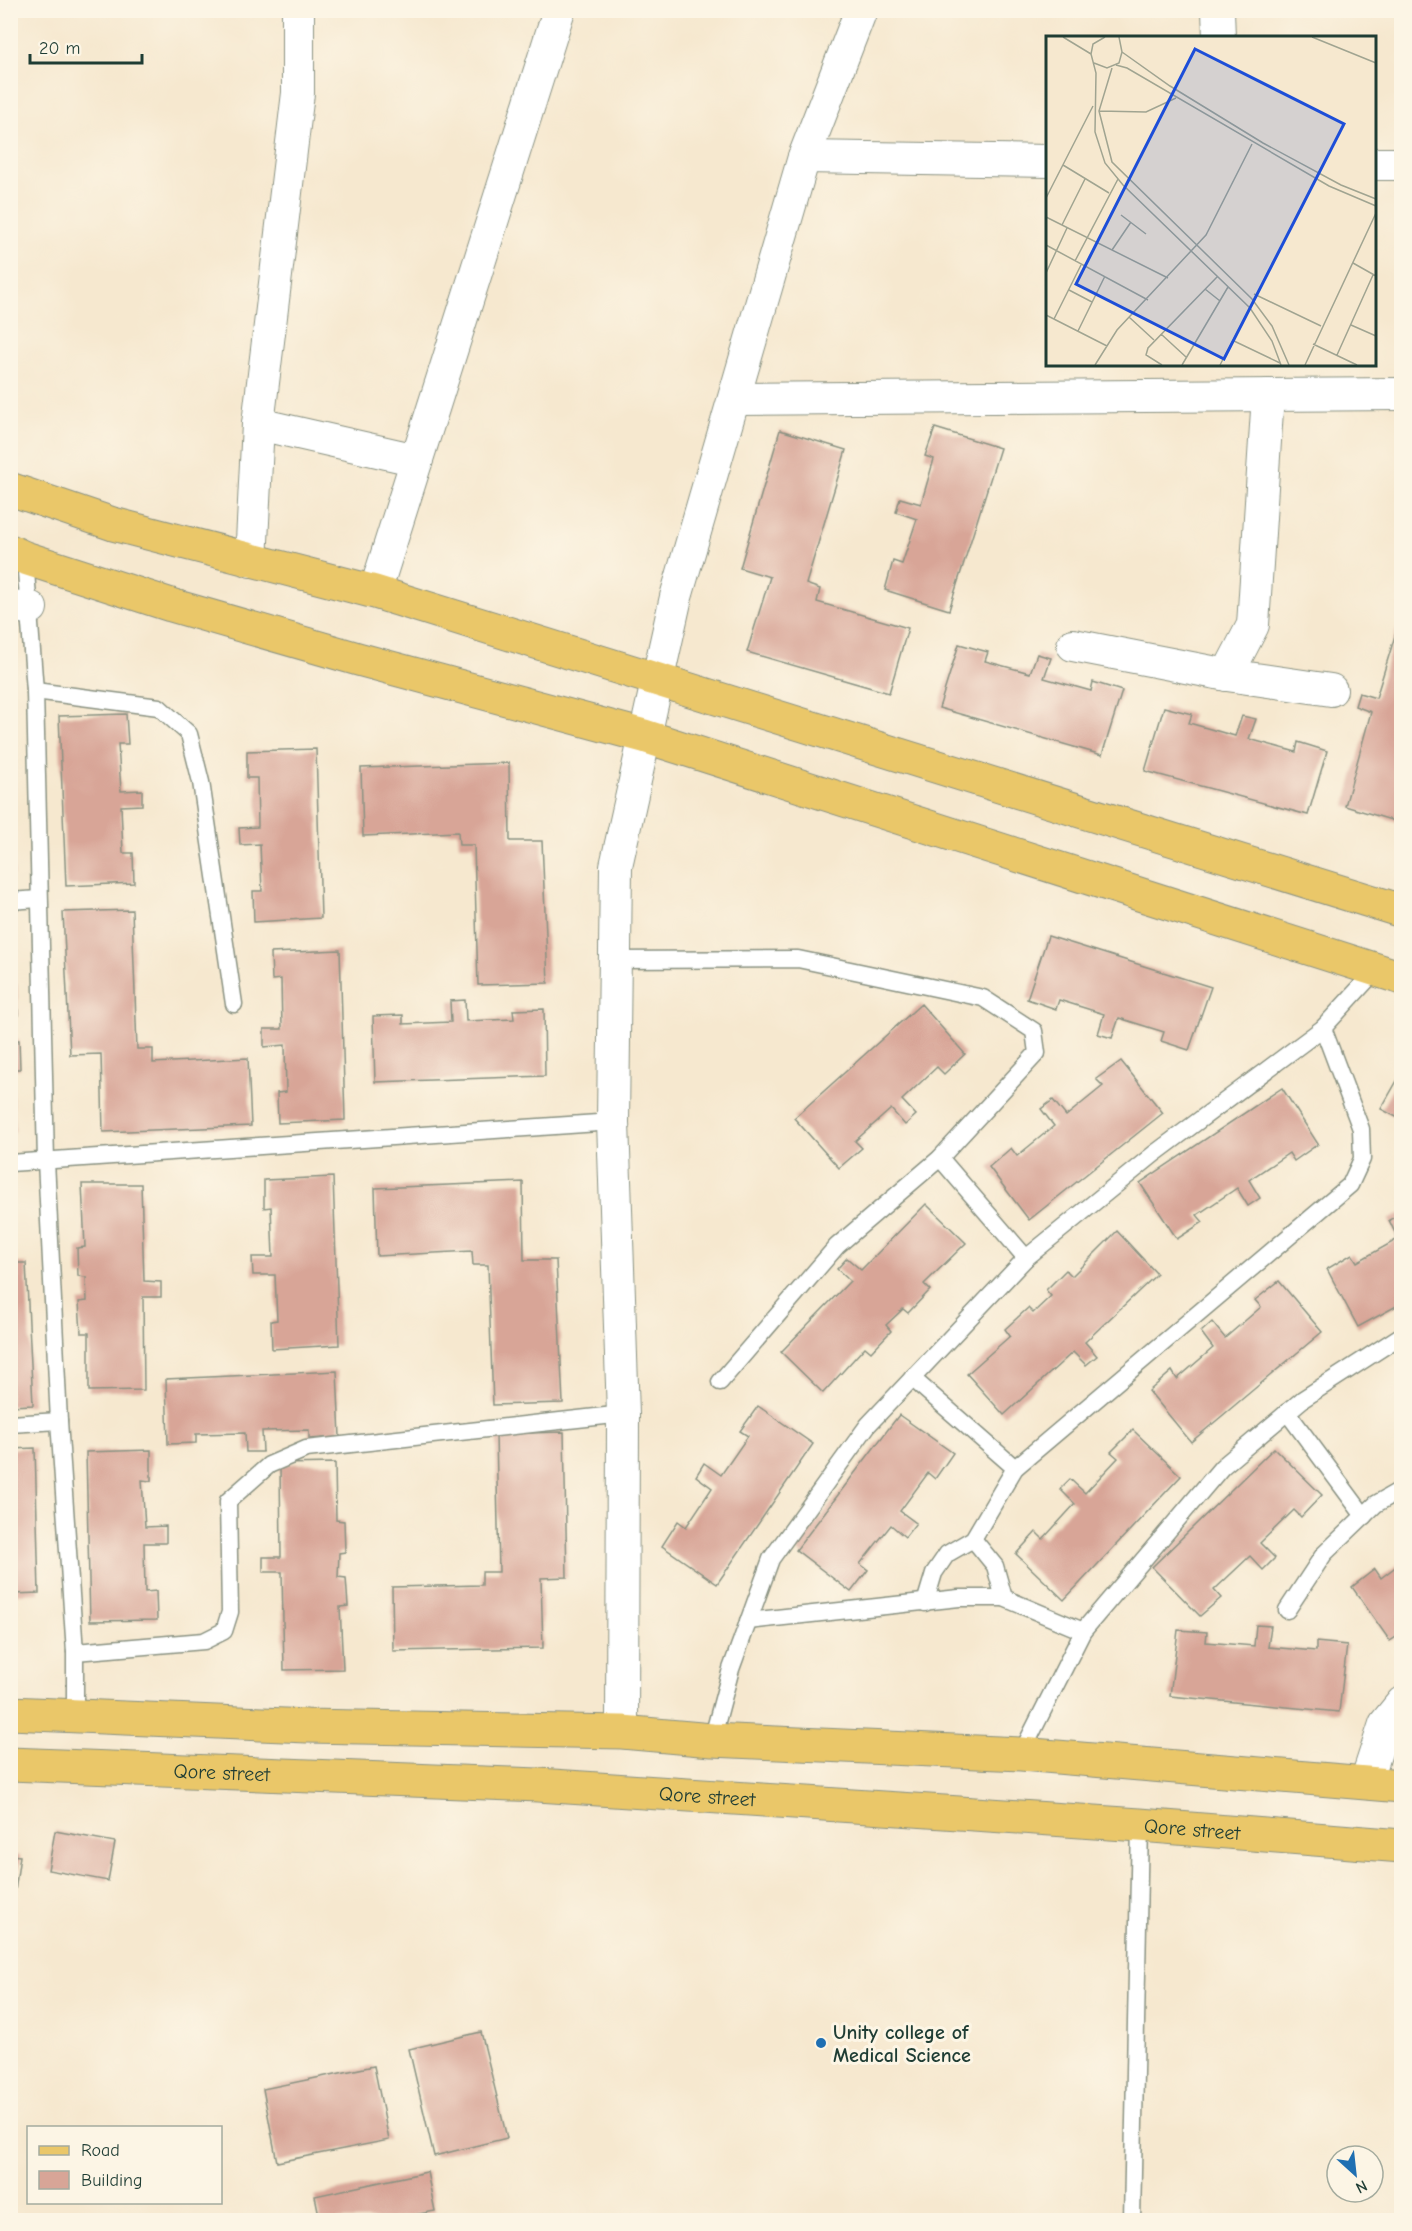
<svg xmlns="http://www.w3.org/2000/svg" width="1412" height="2231" font-family="'Comic Neue',sans-serif">
<style>
.building{fill:#d8a597}
.lines{fill:none;stroke-linecap:round;stroke-linejoin:round}
.service-casing{stroke:#8a9282;stroke-width:19}
.minor-casing{stroke:#8a9282;stroke-width:34}
.primary-casing{stroke:#8a9282;stroke-width:35}
.service{stroke:#fff;stroke-width:16}
.minor{stroke:#fff;stroke-width:32}
.primary{stroke:#eac769;stroke-width:33}
.poi-dot{fill:#1f6fb2;stroke:#fcf5e5;stroke-width:2}
.labels{text-anchor:middle;stroke-width:6;stroke-linejoin:round;paint-order:stroke}
.street-label{font-size:20px;fill:#1f3d34;stroke:#fcf5e5}
.poi-label{font-size:20px;font-weight:bold;fill:#1f3d34;stroke:#fcf5e5;text-anchor:start}
.inset-road{fill:none;stroke:#a0a491;stroke-width:1.5}
.view{fill:#1d4ed8;fill-opacity:0.15;stroke:#1d4ed8;stroke-width:3}
.inset-edge{fill:none;stroke:#1f3d34;stroke-width:3}
</style>
<rect width="100%" height="100%" fill="#fcf5e5"/>
<filter id="ink" filterUnits="userSpaceOnUse"><feTurbulence type="fractalNoise" baseFrequency=".0167" numOctaves="2"/><feDisplacementMap in="SourceGraphic" scale="12" xChannelSelector="R" yChannelSelector="G"/><feConvolveMatrix kernelMatrix="1 2 1 2 8 2 1 2 1" color-interpolation-filters="sRGB"/></filter>
<filter id="wash" filterUnits="userSpaceOnUse"><feTurbulence type="fractalNoise" baseFrequency=".008" numOctaves="4" result="noise"/><feDisplacementMap in="SourceGraphic" scale="24" xChannelSelector="R" yChannelSelector="G"/><feGaussianBlur stdDeviation="1.35" result="paint"/><feColorMatrix in="noise" values="0 0 0 0 0 0 0 0 0 0 0 0 0 0 0 0 0 1.4 0 .05"/><feComposite in="paint" operator="in"/></filter>
<g filter="url(#wash)">
<rect width="100%" height="100%" fill="#f6e8cf"/>
<g id="blocks">
<g class="building">
<polygon points="935,428 1000,448 949,610 885,590 893,561 902,564 917,519 896,512 900,498 921,504 934,459 925,456"/>
<polygon points="780,430 846,450 806,584 820,589 817,602 908,628 889,693 747,652 770,577 740,568"/>
<polygon points="1401,616 1402,616 1401,823 1345,806 1371,712 1355,706 1359,693 1376,698"/>
<polygon points="959,644 988,652 985,661 1030,673 1037,654 1051,658 1044,678 1091,691 1093,682 1122,691 1102,755 939,708"/>
<polygon points="1164,707 1192,714 1189,723 1235,736 1242,716 1256,719 1249,739 1296,752 1298,742 1327,751 1308,815 1145,771"/>
<polygon points="126,714 128,744 118,744 121,791 142,790 142,805 121,806 123,853 133,853 134,883 66,886 59,716"/>
<polygon points="316,749 321,918 254,922 253,891 262,891 260,844 240,845 239,828 258,827 257,778 247,778 247,751"/>
<polygon points="509,763 510,841 542,841 548,983 478,985 474,845 459,845 458,832 363,836 361,768"/>
<polygon points="10,803 14,875 10,875"/>
<polygon points="132,910 137,1049 153,1049 153,1063 248,1058 251,1126 103,1132 101,1054 70,1055 63,912"/>
<polygon points="1048,936 1211,987 1189,1050 1161,1041 1164,1032 1119,1018 1112,1038 1098,1034 1104,1014 1059,1000 1056,1009 1027,999"/>
<polygon points="340,950 345,1120 278,1123 277,1093 286,1092 285,1045 264,1047 264,1029 282,1029 281,979 272,980 271,953"/>
<polygon points="10,983 17,984 18,1015 10,1016"/>
<polygon points="465,1000 466,1021 514,1019 513,1010 544,1009 545,1076 375,1082 373,1016 403,1015 403,1024 451,1022 450,1001"/>
<polygon points="921,1004 965,1054 944,1074 937,1067 902,1100 916,1115 905,1125 891,1109 855,1141 862,1148 839,1168 794,1118"/>
<polygon points="10,1040 19,1040 20,1069 10,1069"/>
<polygon points="1121,1061 1163,1113 1029,1220 989,1167 1011,1148 1017,1156 1054,1126 1041,1109 1053,1100 1066,1116 1103,1086 1096,1079"/>
<polygon points="1402,1072 1402,1120 1381,1109"/>
<polygon points="10,1079 12,1079 15,1132 10,1132"/>
<polygon points="1282,1088 1318,1144 1294,1161 1289,1153 1249,1180 1260,1198 1248,1206 1237,1188 1197,1215 1203,1222 1177,1239 1140,1183"/>
<polygon points="333,1177 339,1345 272,1349 271,1321 277,1320 275,1275 253,1275 252,1257 273,1257 271,1207 264,1208 264,1180"/>
<polygon points="523,1182 524,1260 556,1260 563,1403 493,1405 488,1265 473,1265 472,1251 377,1256 375,1188"/>
<polygon points="82,1184 141,1184 144,1281 161,1282 161,1297 143,1297 144,1390 89,1391 89,1333 81,1333 79,1302 87,1301 86,1277 78,1276 77,1248 85,1247"/>
<polygon points="926,1204 966,1243 924,1284 930,1290 908,1313 903,1309 886,1325 891,1331 871,1352 865,1347 823,1393 781,1352 850,1281 837,1269 847,1258 861,1270"/>
<polygon points="1402,1213 1402,1303 1358,1327 1327,1269 1352,1254 1357,1262 1398,1239 1389,1220"/>
<polygon points="1117,1231 1157,1274 1085,1342 1097,1356 1086,1365 1073,1352 1004,1415 967,1374 1010,1336 1005,1329 1028,1308 1033,1313 1051,1296 1046,1290 1066,1270 1072,1276"/>
<polygon points="10,1263 26,1263 33,1405 10,1406"/>
<polygon points="1279,1281 1322,1332 1191,1442 1149,1391 1172,1371 1177,1379 1213,1348 1201,1332 1212,1322 1225,1338 1261,1307 1255,1300"/>
<polygon points="337,1371 340,1437 309,1439 309,1430 262,1431 263,1452 246,1452 245,1433 196,1434 196,1443 168,1444 166,1379"/>
<polygon points="758,1406 813,1444 717,1584 662,1546 678,1521 686,1527 712,1488 696,1476 704,1463 721,1475 748,1436 740,1431"/>
<polygon points="899,1415 953,1453 935,1479 928,1473 900,1511 916,1523 905,1537 891,1525 860,1564 868,1570 851,1592 796,1550"/>
<polygon points="1133,1430 1181,1476 1064,1600 1016,1554 1036,1532 1043,1539 1075,1504 1060,1489 1070,1479 1085,1493 1118,1458 1111,1452"/>
<polygon points="564,1432 567,1577 541,1578 543,1648 393,1651 392,1587 482,1585 482,1572 499,1572 496,1434"/>
<polygon points="35,1448 39,1593 13,1594 15,1664 10,1664 10,1449"/>
<polygon points="1274,1448 1322,1495 1301,1517 1294,1510 1260,1543 1275,1558 1263,1570 1250,1556 1214,1590 1221,1598 1200,1616 1152,1567"/>
<polygon points="151,1450 151,1481 142,1480 145,1527 166,1526 166,1543 144,1543 145,1592 156,1591 157,1620 90,1621 86,1452"/>
<polygon points="335,1463 336,1520 344,1521 345,1552 339,1553 338,1577 346,1578 348,1606 340,1607 343,1669 284,1670 282,1572 263,1572 263,1557 281,1557 280,1464"/>
<polygon points="1402,1562 1402,1633 1390,1641 1352,1587 1375,1569 1381,1578"/>
<polygon points="1256,1625 1271,1626 1268,1647 1316,1651 1316,1642 1347,1645 1339,1712 1170,1696 1178,1630 1207,1632 1206,1642 1254,1646"/>
<polygon points="55,1831 115,1842 108,1881 48,1870"/>
<polygon points="10,1855 20,1856 12,1912 10,1912"/>
<polygon points="481,2032 507,2138 434,2156 409,2049"/>
<polygon points="374,2066 389,2140 277,2162 263,2089"/>
<polygon points="427,2172 435,2211 388,2220 320,2220 315,2196"/>
</g>
</g>
</g>
<g filter="url(#ink)">
<use href="#blocks" fill-opacity="0" stroke="#8a9282" stroke-width="1.5"/>
<g class="lines">
<defs>
<g id="service">
<polyline points="25,558 35,691 46,1161 59,1421 75,1652 75,1715"/>
<polyline points="35,691 159,707 189,734 201,782 234,1004"/>
<polyline points="10,901 39,899"/>
<polyline points="615,960 798,959 983,998 1034,1031 1037,1053 940,1158 837,1246 720,1382"/>
<polyline points="940,1158 1026,1258"/>
<polyline points="10,1163 613,1122"/>
<polyline points="912,1378 1015,1468"/>
<polyline points="1287,1412 1364,1516"/>
<polyline points="10,1424 59,1421"/>
<polyline points="973,1539 995,1566 1004,1598"/>
<polyline points="925,1603 934,1573 947,1554 973,1539 1015,1468 1350,1185 1362,1159 1361,1129 1323,1028"/>
<polyline points="1287,1610 1324,1554 1376,1504 1402,1489"/>
<polyline points="748,1621 959,1598 1004,1598 1083,1631"/>
<polyline points="75,1652 204,1641 224,1631 230,1612 228,1501 269,1465 306,1449 623,1414"/>
<polyline points="712,1740 731,1669 771,1559 868,1425 1026,1258 1154,1154 1323,1028 1377,969"/>
<polyline points="1021,1754 1083,1631 1222,1467 1303,1399 1402,1335"/>
<polyline points="1132,2220 1140,1825"/>
</g>
<g id="minor">
<polyline points="1218,10 1219,38"/>
<polyline points="804,157 1048,161"/>
<polyline points="1374,164 1402,164"/>
<polyline points="735,399 1402,394"/>
<polyline points="258,424 417,460"/>
<polyline points="251,561 258,424 298,93 298,10"/>
<polyline points="375,592 559,10"/>
<polyline points="10,606 31,608"/>
<polyline points="1073,645 1227,675 1331,690"/>
<polyline points="1227,675 1253,625 1268,395"/>
<polyline points="622,1732 623,1414 613,1122 616,866 676,597 804,157 861,10"/>
<polyline points="1366,1782 1385,1724 1402,1703"/>
</g>
<g id="primary">
<polyline points="10,489 113,524 375,592 1402,911"/>
<polyline points="10,551 25,558 171,605 358,659 644,736 1402,978"/>
<polyline points="10,1713 307,1726 622,1732 712,1740 1021,1754 1402,1786"/>
<path id="s1" d="M10 1764 538 1785 1140 1825 1402 1846"/>
</g>
</defs>
<use href="#service" class="service-casing"/>
<use href="#minor" class="minor-casing"/>
<use href="#primary" class="primary-casing"/>
<use href="#service" class="service"/>
<use href="#minor" class="minor"/>
<use href="#primary" class="primary"/>
</g>
</g>
<circle class="poi-dot" cx="821" cy="2043" r="6"/>
<g class="labels">
<g class="street-label">
<text dy="7" stroke="none"><textPath href="#s1" startOffset="212">Qore street</textPath></text>
<text dy="7" stroke="none"><textPath href="#s1" startOffset="698">Qore street</textPath></text>
<text dy="7" stroke="none"><textPath href="#s1" startOffset="1184">Qore street</textPath></text>
</g>
<g class="poi-label">
<text x="833" y="2039">Unity college of<tspan x="833" dy="23">Medical Science</tspan></text>
</g>
</g>
<g transform="translate(1046 36)">
<rect width="330" height="330" fill="#f6e8cf"/>
<path class="inset-road" d="M17 1 45 18M59 1 47 8 45 18 50 37 49 96 59 127 77 149 204 272 226 305 235 329M266 1 330 27M76 16 124 50 217 107 295 149 330 163M48 27 61 32 73 27 76 16 73 1M70 29 81 32 283 150 330 170M66 32 53 75 66 126 206 263 226 290 243 329M53 75 100 76 130 62M17 129 63 157M0 162 47 70M75 179 100 198M0 181 122 242M16 189 39 143M0 209 102 264M66 214 85 186M29 225 72 143M307 227 330 240M0 237 21 192M159 253 174 265M23 254 46 266M208 258 275 290M0 279 61 310M83 281 108 304M8 283 35 229M305 289 330 300M32 295 59 240M115 298 140 321M188 305 234 327M267 308 311 329M291 319 327 239M49 329 71 294 160 199 206 108M116 329 100 319 102 312 171 241M136 329 182 251M174 329 204 272M259 329 330 177"/>
<path class="view" d="M149 13 298 88 178 323 30 248Z"/>
<rect width="330" height="330" class="inset-edge"/>
</g>
<rect width="1412" height="2231" fill="none" stroke="#fcf5e5" stroke-width="36"/>
<rect x="27" y="2126" width="195" height="78" fill="#fcf5e5" stroke="#a4ab9e" stroke-width="1.5"/>
<rect x="39" y="2146" width="30" height="9" fill="#eac769" stroke="#a4ab9e" stroke-width="1.5"/>
<text x="81" y="2156" font-size="18" fill="#1f3d34">Road</text>
<rect x="39" y="2171" width="30" height="18" fill="#d8a597" stroke="#a4ab9e" stroke-width="1.5"/>
<text x="81" y="2186" font-size="18" fill="#1f3d34">Building</text>
<g transform="translate(1355 2174) rotate(153)"><circle r="28" fill="#fcf5e5" stroke="#a4ab9e" stroke-width="1.5"/>
<path d="M0-4.5L10 22L0 15L-10 22Z" fill="#1f6fb2"/>
<text y="-9" font-size="16" font-weight="bold" text-anchor="middle" fill="#1f3d34">N</text>
</g>
<path d="M30 54v9h112v-9" fill="none" stroke="#1f3d34" stroke-width="3"/>
<text x="39" y="54" font-size="18" fill="#1f3d34" stroke="#fcf5e5" stroke-width="4.5" paint-order="stroke">20 m</text>
</svg>
